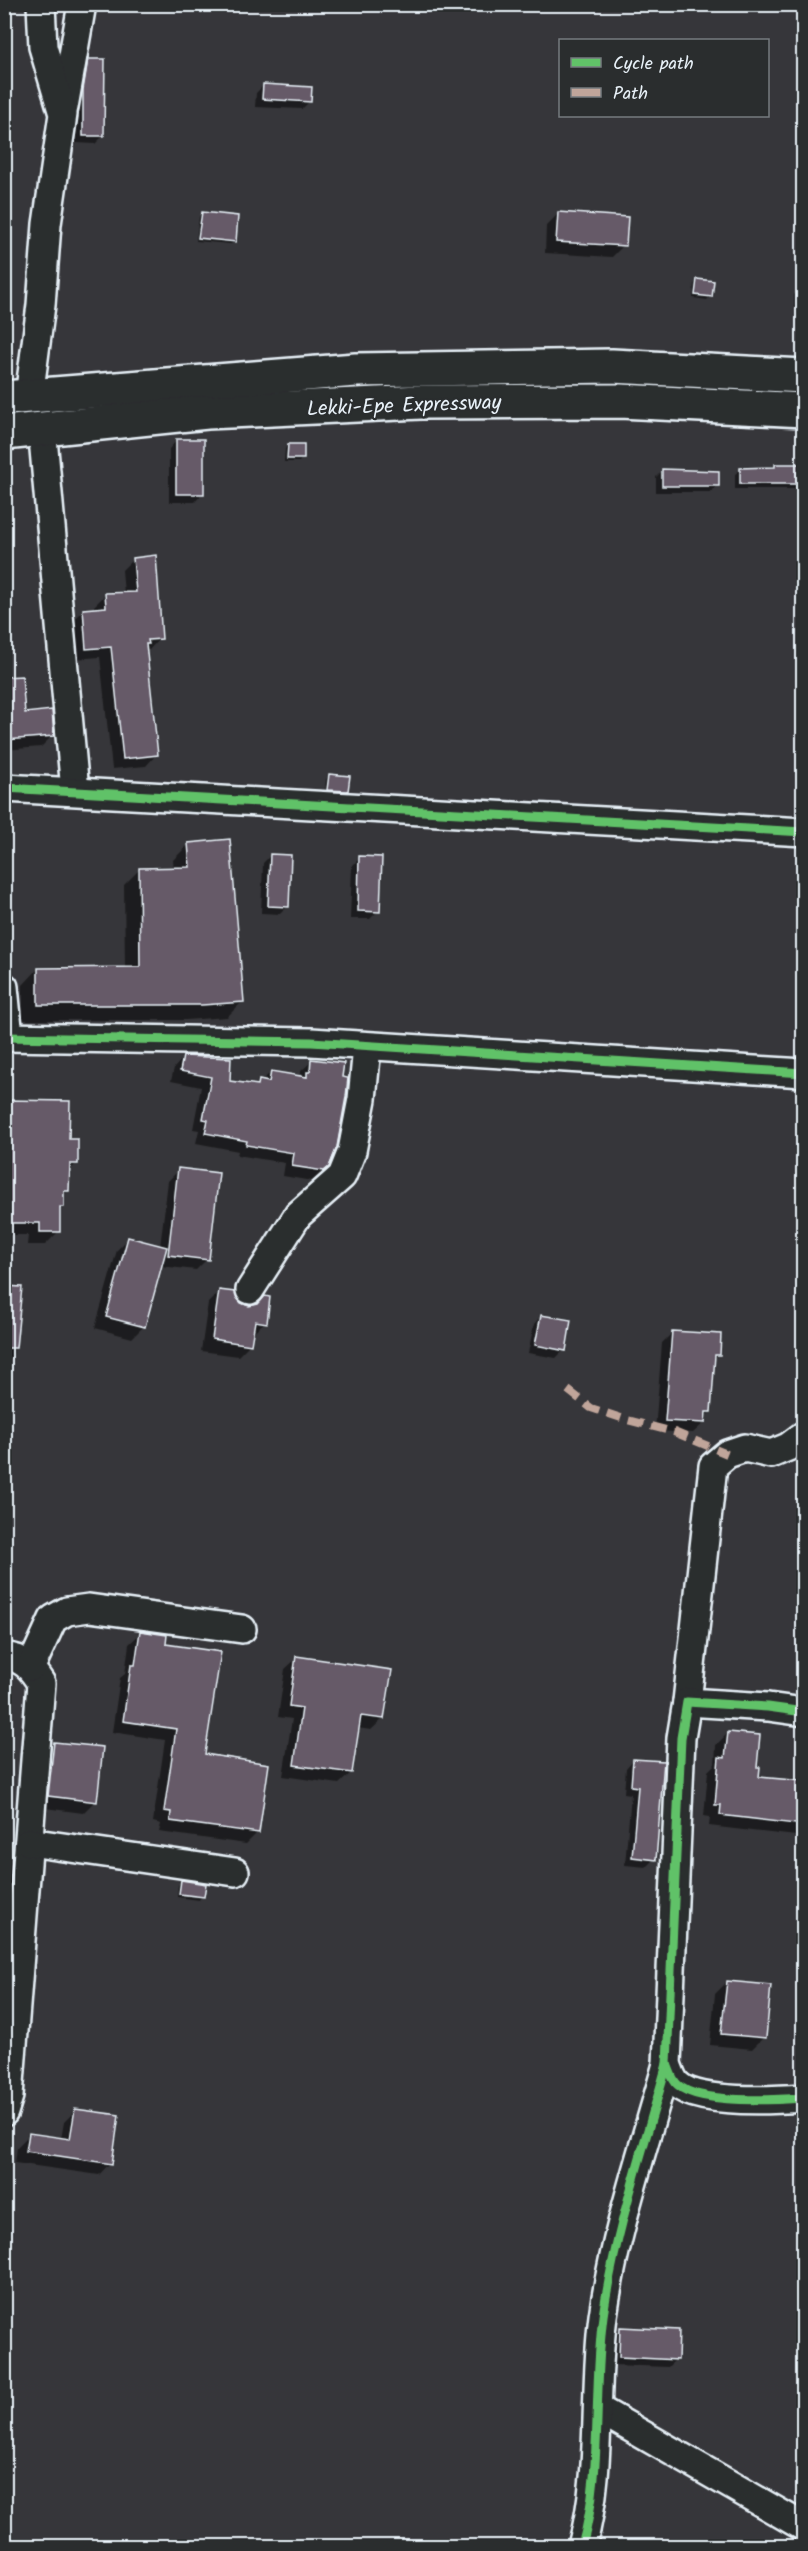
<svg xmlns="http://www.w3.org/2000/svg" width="808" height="2551" font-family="Kalam,sans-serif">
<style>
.shadow{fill:#0007}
.building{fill:#665a68;stroke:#e8f1f8;stroke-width:1.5}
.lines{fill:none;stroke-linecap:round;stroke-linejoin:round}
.minor-casing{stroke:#e8f1f8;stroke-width:32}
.highway-casing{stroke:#e8f1f8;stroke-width:38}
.minor{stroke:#2a2d2e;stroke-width:27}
.highway{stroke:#2a2d2e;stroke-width:33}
.quiet{stroke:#c0a59a;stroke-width:8;stroke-dasharray:15 8;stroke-linecap:butt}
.cycleway-casing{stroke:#2a2d2e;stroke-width:13}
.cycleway{stroke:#61c268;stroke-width:9}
.labels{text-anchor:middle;stroke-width:4.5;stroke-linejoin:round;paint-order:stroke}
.street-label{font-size:21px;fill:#e8f1f8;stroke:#2a2d2e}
</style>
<rect width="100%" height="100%" fill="#36363a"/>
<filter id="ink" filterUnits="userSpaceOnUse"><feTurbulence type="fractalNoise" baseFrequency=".0167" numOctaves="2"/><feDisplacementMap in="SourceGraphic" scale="12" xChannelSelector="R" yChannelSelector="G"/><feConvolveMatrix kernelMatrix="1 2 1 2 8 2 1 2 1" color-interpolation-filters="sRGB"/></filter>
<g filter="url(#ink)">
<g class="shadow">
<polygon points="89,61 103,136 95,144 76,143 77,98 81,68"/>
<polygon points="263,86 309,102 302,109 255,107 256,93"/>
<polygon points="202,214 234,241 231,244 196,241 199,217"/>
<polygon points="558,214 624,245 612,257 545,253 546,226"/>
<polygon points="698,280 711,296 707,300 693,298 694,284"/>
<polygon points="797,291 804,291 804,308 794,308 794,295"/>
<polygon points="176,441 202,494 195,502 169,502 169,449"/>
<polygon points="288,445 302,458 299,462 284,462 285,449"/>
<polygon points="775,466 804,466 804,489 735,489 735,474 741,469 773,468"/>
<polygon points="662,471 717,486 711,492 656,492 656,477"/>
<polygon points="133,559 160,638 149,650 146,650 157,754 146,766 112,769 100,657 75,659 72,622 84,610 94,609 94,606 105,595 124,594 122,570"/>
<polygon points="4,679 24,714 53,735 41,747 4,750"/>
<polygon points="329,776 347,790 343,794 325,793 326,779"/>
<polygon points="189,844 243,1001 227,1017 186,1020 23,1020 23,985 38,969 125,969 124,885 140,869 174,869 173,860"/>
<polygon points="270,856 288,906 280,914 261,913 263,863"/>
<polygon points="360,858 378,911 370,919 350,919 352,866"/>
<polygon points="184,1057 229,1082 254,1086 272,1072 301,1077 301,1071 312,1061 327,1166 312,1181 283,1176 285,1163 237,1155 238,1151 196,1143 199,1130 193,1129 201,1087 171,1081 174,1068"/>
<polygon points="4,1101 68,1102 67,1140 76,1164 68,1172 68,1190 63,1195 63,1206 59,1210 58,1232 45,1245 27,1245 28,1235 4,1235"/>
<polygon points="179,1170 207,1259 196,1270 160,1266 144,1326 132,1338 95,1328 117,1250 128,1239 160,1247 168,1181"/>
<polygon points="4,1287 20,1288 13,1357 6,1365"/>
<polygon points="220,1291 265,1322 251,1334 250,1344 238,1356 201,1351 208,1303"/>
<polygon points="541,1316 564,1350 556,1358 528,1353 534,1324"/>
<polygon points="672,1333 718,1355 713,1361 710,1412 704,1417 704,1423 693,1433 655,1431 662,1343"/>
<polygon points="141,1633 204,1755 257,1833 246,1844 159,1832 161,1824 153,1822 165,1740 112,1732 120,1678 125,1674 129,1644"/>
<polygon points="297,1658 383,1719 371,1730 357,1728 351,1773 339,1784 283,1776 292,1719 278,1717 285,1669"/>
<polygon points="728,1733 755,1768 757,1779 804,1783 804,1829 796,1836 709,1826 710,1817 704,1816 708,1771 715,1764 716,1745"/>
<polygon points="54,1743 95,1801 83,1813 37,1807 43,1755"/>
<polygon points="633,1760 654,1859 646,1867 625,1865 631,1794 624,1793 626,1768"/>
<polygon points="182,1882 202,1896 199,1900 177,1897 178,1885"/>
<polygon points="727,1982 764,2037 752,2049 710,2045 715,1994"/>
<polygon points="75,2111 110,2163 99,2175 15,2163 17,2147 29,2135 61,2139 64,2122"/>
<polygon points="621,2329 676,2359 668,2367 612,2365 613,2337"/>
</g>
<g class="building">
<polygon points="88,59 105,59 104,136 83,136 83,90"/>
<polygon points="263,84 312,87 311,102 262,99"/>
<polygon points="202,212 238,216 236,242 198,238"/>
<polygon points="558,212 628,217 626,246 556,242"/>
<polygon points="697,279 714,281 712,297 695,295"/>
<rect x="176" y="439" width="28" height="55"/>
<polygon points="288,444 304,444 304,459 287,459"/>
<polygon points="775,464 804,464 804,484 740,484 740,468 775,467"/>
<polygon points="662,469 719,471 719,486 662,486"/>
<polygon points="156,555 162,639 148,640 149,644 146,644 158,755 123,759 111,647 86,649 83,609 106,607 105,593 136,592 133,558"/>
<polygon points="22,676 25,713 52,710 54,736 6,740 4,677"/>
<polygon points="329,774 350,776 348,791 327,790"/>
<polygon points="230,839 244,1002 202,1005 38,1005 38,968 140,967 139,868 190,867 188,843"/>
<polygon points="270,854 291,855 289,907 268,906"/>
<polygon points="359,856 382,857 380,912 358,911"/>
<polygon points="183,1056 231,1058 230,1081 258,1085 259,1080 269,1082 271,1071 307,1077 307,1072 310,1072 311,1059 344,1063 342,1077 348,1078 346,1097 337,1147 329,1167 324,1171 292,1166 294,1153 246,1145 247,1141 205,1133 208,1120 203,1119 211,1077 180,1071"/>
<polygon points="5,1100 70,1101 69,1139 78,1139 78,1164 70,1164 69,1191 64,1191 64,1207 60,1207 60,1232 40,1232 40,1223 4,1223"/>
<polygon points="178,1168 219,1173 209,1260 168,1255"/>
<polygon points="128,1237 167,1247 145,1327 106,1317"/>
<polygon points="4,1286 22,1287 16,1348 4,1348"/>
<polygon points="219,1290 235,1292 241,1303 249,1306 258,1304 265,1296 270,1297 267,1323 255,1321 251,1345 212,1339"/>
<polygon points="541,1315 571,1320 566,1351 535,1345"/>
<polygon points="672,1331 721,1334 720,1355 715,1355 711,1412 706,1412 705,1423 665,1421"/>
<polygon points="140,1631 167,1635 166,1644 221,1652 205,1754 269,1764 259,1833 170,1821 171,1812 164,1811 176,1729 123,1721 131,1665 135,1665"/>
<polygon points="296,1656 392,1670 384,1719 361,1716 352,1773 294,1765 302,1708 289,1706"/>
<polygon points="728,1732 760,1735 757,1767 760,1767 759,1777 804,1781 804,1825 720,1815 721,1805 715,1805 719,1757 725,1758"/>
<polygon points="54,1742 103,1747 97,1802 48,1796"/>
<polygon points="633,1759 664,1761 656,1860 632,1857 638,1787 631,1786"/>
<polygon points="181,1880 206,1884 204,1897 179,1894"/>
<polygon points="727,1981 771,1985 766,2038 721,2034"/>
<polygon points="75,2109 119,2115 112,2164 26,2151 29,2133 70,2139"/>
<polygon points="620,2327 679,2330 678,2360 619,2357"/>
</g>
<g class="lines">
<defs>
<g id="minor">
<polyline points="64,107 82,4"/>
<polyline points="29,397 41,305 47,224 63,114 43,47 41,4"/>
<polyline points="42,427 75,791"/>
<polyline points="4,788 804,832"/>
<polyline points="4,987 9,1037"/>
<polyline points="4,1037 311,1042 804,1073"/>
<polyline points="250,1290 298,1215 342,1176 352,1151 362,1099 367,1047"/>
<path d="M4 1657C23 1656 32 1669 41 1683L9 2096 4 2112"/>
<polyline points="31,1667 53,1619 67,1611 89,1608 242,1629"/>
<polyline points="687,1702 713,1466 727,1454 745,1448 771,1454 788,1447 804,1435"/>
<path d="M804 1712 768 1707 687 1702 681 1738 667 2064C670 2071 672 2080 678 2085 698 2104 775 2100 804 2098"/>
<polyline points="29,1842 235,1872"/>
<polyline points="598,2409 804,2527"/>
<path d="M582 2546C603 2472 593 2392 603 2316 615 2231 644 2147 667 2064"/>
</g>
<g id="highway">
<polyline points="4,398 356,370 612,366 804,376"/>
<polyline points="4,433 207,412 421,402 620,401 804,410"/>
</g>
</defs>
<use href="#minor" class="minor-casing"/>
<use href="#highway" class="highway-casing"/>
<use href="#minor" class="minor"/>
<use href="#highway" class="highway"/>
<polyline class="quiet" points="568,1390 591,1408 627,1420 674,1432 727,1454"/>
<defs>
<g id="cycleway">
<polyline points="4,788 804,832"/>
<polyline points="4,1037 311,1042 804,1073"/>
<path d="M804 1712 768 1707 687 1702 681 1738 667 2064C670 2071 672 2080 678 2085 698 2104 775 2100 804 2098"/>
<path d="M582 2546C603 2472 593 2392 603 2316 615 2231 644 2147 667 2064"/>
</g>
</defs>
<use href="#cycleway" class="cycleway-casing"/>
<use href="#cycleway" class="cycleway"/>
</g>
</g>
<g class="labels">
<g class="street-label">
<text transform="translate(404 405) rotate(-2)" y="7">Lekki-Epe Expressway</text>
</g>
</g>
<rect width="808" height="2551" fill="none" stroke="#2a2d2e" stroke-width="24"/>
<rect x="12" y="12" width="784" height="2527" fill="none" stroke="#e8f1f8" stroke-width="2" filter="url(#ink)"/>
<rect x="559" y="39" width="210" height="78" fill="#2a2d2e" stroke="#767b7f" stroke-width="1.5"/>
<rect x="571" y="58" width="30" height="9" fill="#61c268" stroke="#767b7f" stroke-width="1.5"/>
<text x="613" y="69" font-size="18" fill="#e8f1f8">Cycle path</text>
<rect x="571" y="88" width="30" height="9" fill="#c0a59a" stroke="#767b7f" stroke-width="1.5"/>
<text x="613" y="99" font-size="18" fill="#e8f1f8">Path</text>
</svg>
